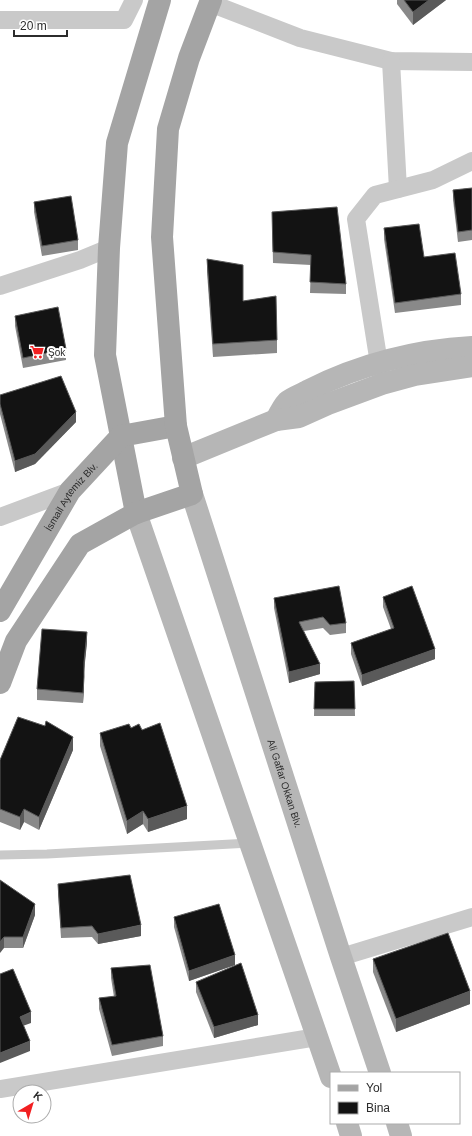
<svg xmlns="http://www.w3.org/2000/svg" width="472" height="1136" font-family="Arial,sans-serif">
<style>
.lines{fill:none;stroke-linecap:round;stroke-linejoin:round}
.lane{stroke:#c9c9c9;stroke-width:9}
.street{stroke:#c9c9c9;stroke-width:18}
.secondary{stroke:#b6b6b6;stroke-width:22}
.primary{stroke:#a4a4a4;stroke-width:22}
.wall{fill:#898989}
.shaded-wall{fill:#5a5a5a}
.building{fill:#131313;stroke:#5a5a5a}
.labels{text-anchor:middle;stroke-width:4;stroke-linejoin:round;paint-order:stroke}
.poi-label{font-size:10px;fill:#2c2c2c;stroke:#fff;text-anchor:start}
.street-label{font-size:10px;fill:#2c2c2c;stroke:#fff}
</style>
<rect width="100%" height="100%" fill="#fff"/>
<g class="lines">
<polyline class="lane" points="0,855 47,854 250,843"/>
<g class="street">
<polyline points="210,3 300,38 391,61 472,62"/>
<polyline points="0,20 124,20 134,0"/>
<polyline points="391,61 398,189"/>
<polyline points="0,286 80,260 109,248"/>
<polyline points="381,376 356,219 375,195 433,180 472,161"/>
<polyline points="0,517 70,491"/>
<polyline points="341,957 472,917"/>
<polyline points="0,1089 317,1037"/>
</g>
<g class="secondary">
<path d="M276 420C279 414 283 406 287 402 293 397 303 394 309 390 359 365 416 350 472 347"/>
<polyline points="183,458 276,420 299,417 328,404 382,384 415,375 472,366"/>
<path id="s1" d="M192 494 341 957 380 1073"/>
<polyline points="136,513 331,1077"/>
<polyline points="347,1123 351,1136"/>
<polyline points="397,1123 401,1136"/>
</g>
<g class="primary">
<polyline points="136,513 105,355 109,248 117,143 160,0"/>
<path id="s2" d="M0 611 70 491 121 436 176 426"/>
<polyline points="0,683 16,641 80,544 136,513 192,494 176,426 162,237 168,129 189,58 211,0"/>
</g>
</g>
<g class="wall">
<polygon points="397,0 446,0 413,25 397,4"/>
<polygon points="472,188 472,240 458,242 453,200 453,190"/>
<polygon points="34,202 78,240 78,250 42,256 34,212"/>
<polygon points="272,212 346,284 346,294 310,293 311,265 273,263"/>
<polygon points="384,228 424,257 461,294 461,305 395,313 384,239"/>
<polygon points="207,259 277,340 277,353 213,357 207,272"/>
<polygon points="15,316 66,349 66,360 23,368 15,326"/>
<polygon points="0,395 76,422 35,464 15,472 0,414"/>
<polygon points="383,597 435,659 362,686 351,654 351,643 391,629 383,607"/>
<polygon points="274,598 346,623 346,633 330,635 323,628 304,631 320,674 289,683 274,608"/>
<polygon points="87,642 84,669 84,687 83,703 37,700 37,689"/>
<polygon points="354,681 355,716 314,716 315,682"/>
<polygon points="100,733 187,819 148,832 143,824 127,834 100,746"/>
<polygon points="73,750 39,830 24,822 20,830 0,822 0,760"/>
<polygon points="0,880 35,915 23,948 4,948"/>
<polygon points="58,884 141,936 98,944 92,937 61,938 58,894"/>
<polygon points="174,917 235,965 189,981 174,927"/>
<polygon points="373,959 470,1004 396,1032 373,972"/>
<polygon points="111,968 163,1036 163,1046 112,1056 99,1009 99,998 114,997 111,978"/>
<polygon points="196,982 258,1025 214,1038 196,992"/>
</g>
<g class="shaded-wall">
<polygon points="429,0 446,0 413,25 413,12"/>
<polygon points="76,412 76,422 35,464 15,472 15,461"/>
<polygon points="87,632 87,642 84,672 84,662"/>
<polygon points="435,649 435,659 362,686 362,675"/>
<polygon points="320,664 320,674 289,683 289,672"/>
<polygon points="84,677 84,687 83,703 83,693"/>
<polygon points="73,737 73,750 39,830 39,817"/>
<polygon points="187,806 187,819 148,832 148,819"/>
<polygon points="24,809 24,822 20,830 20,817"/>
<polygon points="143,811 143,824 127,834 127,821"/>
<polygon points="35,904 35,915 23,948 23,937"/>
<polygon points="141,925 141,936 98,944 98,934"/>
<polygon points="4,937 4,948 0,953 0,942"/>
<polygon points="235,955 235,965 189,981 189,971"/>
<polygon points="470,991 470,1004 396,1032 396,1019"/>
<polygon points="31,1012 31,1023 20,1027 20,1017"/>
<polygon points="258,1015 258,1025 214,1038 214,1027"/>
<polygon points="30,1041 30,1051 0,1063 0,1053"/>
</g>
<g class="building">
<polygon points="404,0 429,0 413,12"/>
<polygon points="472,188 472,230 458,232 453,190"/>
<polygon points="71,196 78,240 42,246 34,202"/>
<polygon points="337,207 346,284 310,282 311,255 273,252 272,212"/>
<polygon points="419,224 424,257 455,253 461,294 395,303 384,228"/>
<polygon points="207,259 243,265 243,301 276,296 277,340 213,344"/>
<polygon points="58,307 66,349 23,358 15,316"/>
<polygon points="61,376 76,412 35,454 15,461 0,404 0,395"/>
<polygon points="339,586 346,623 330,625 323,617 299,622 320,664 289,672 274,598"/>
<polygon points="412,586 435,649 362,675 351,643 394,628 383,597"/>
<polygon points="42,629 87,632 84,662 84,677 83,693 37,689"/>
<polygon points="354,681 355,709 314,709 315,682"/>
<polygon points="18,717 45,726 46,721 73,737 39,817 24,809 20,817 0,809 0,760"/>
<polygon points="160,723 187,806 148,819 143,811 127,821 100,733 129,724 131,728 139,724 142,730"/>
<polygon points="130,875 141,925 98,934 92,926 61,928 58,884"/>
<polygon points="0,880 35,904 23,937 4,937 0,942"/>
<polygon points="219,904 235,955 189,971 174,917"/>
<polygon points="448,933 470,991 396,1019 373,959"/>
<polygon points="241,963 258,1015 214,1027 196,982"/>
<polygon points="150,965 163,1036 112,1045 99,998 116,996 111,968"/>
<polygon points="13,969 31,1012 20,1017 30,1041 0,1053 0,974"/>
</g>
<defs>
<symbol id="supermarket-bare" viewBox="-9 -9 18 18"><path d="M-6-5.5h2.5l.6 2H6L4.5 2H-2.5L-4.4-4H-6ZM-1.5 3.2a1.3 1.3 0 1 0 .1 0ZM3 3.2a1.3 1.3 0 1 0 .1 0Z" fill="#f21f21" stroke="#fff" stroke-width="2.5" paint-order="stroke"/></symbol>
</defs>
<g fill-rule="evenodd">
<use href="#supermarket-bare" x="27" y="342" width="20" height="20"/>
</g>
<g class="labels">
<g class="poi-label">
<text x="48" y="356">Şok</text>
</g>
<g class="street-label">
<text dy="4" stroke="none"><textPath href="#s2" startOffset="135">İsmail Aytemiz Blv.</textPath></text>
<text dy="4" stroke="none"><textPath href="#s1" startOffset="304">Ali Gaffar Okkan Blv.</textPath></text>
</g>
</g>
<rect x="330" y="1072" width="130" height="52" fill="#ffffff" stroke="#ababab"/>
<rect x="338" y="1085" width="20" height="6" fill="#a4a4a4" stroke="#ababab"/>
<text x="366" y="1092" font-size="12" fill="#2c2c2c">Yol</text>
<rect x="338" y="1102" width="20" height="12" fill="#131313" stroke="#ababab"/>
<text x="366" y="1112" font-size="12" fill="#2c2c2c">Bina</text>
<g transform="translate(32 1104) rotate(38)"><circle r="19" fill="#ffffff" stroke="#ababab"/>
<path d="M0-3L7 15L0 10L-7 15Z" fill="#f21f21"/>
<text y="-6" font-size="11" font-weight="bold" text-anchor="middle" fill="#2c2c2c">K</text>
</g>
<path d="M14 30v6h53v-6" fill="none" stroke="#2c2c2c" stroke-width="2"/>
<text x="20" y="30" font-size="12" fill="#2c2c2c" stroke="#ffffff" stroke-width="3" paint-order="stroke">20 m</text>
</svg>
